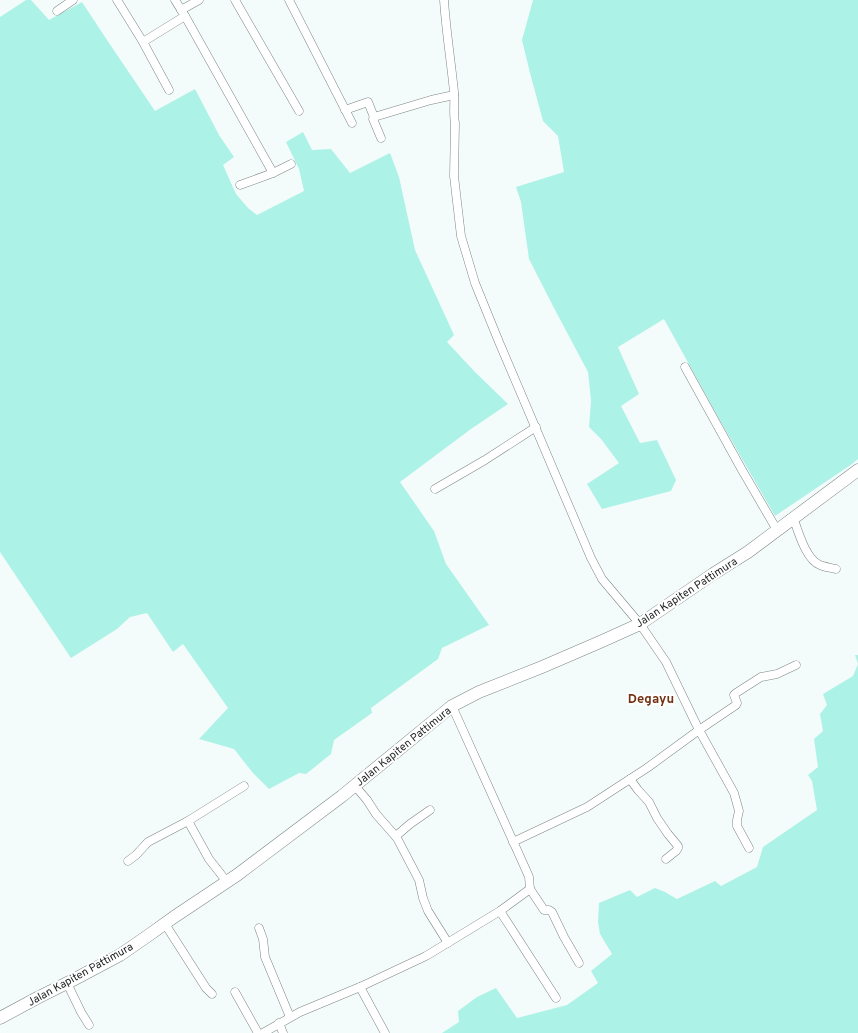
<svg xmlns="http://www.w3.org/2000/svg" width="858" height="1033" font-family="Overpass,sans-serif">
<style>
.green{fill:#adf2e7}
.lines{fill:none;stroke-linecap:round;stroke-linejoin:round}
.street-casing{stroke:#7d8584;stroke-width:9}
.secondary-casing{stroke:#7d8584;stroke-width:13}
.street{stroke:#fff;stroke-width:8}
.secondary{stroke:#fff;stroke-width:12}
.labels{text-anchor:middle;stroke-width:4;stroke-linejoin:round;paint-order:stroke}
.street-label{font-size:11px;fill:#1d201f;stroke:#fff}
.quarter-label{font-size:13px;font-weight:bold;fill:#733313;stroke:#fff}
</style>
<rect width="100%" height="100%" fill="#f4fcfb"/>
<g class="green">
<polygon points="26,0 31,0 49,20 82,2 107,40 155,111 195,89 219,135 234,157 223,165 236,194 248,208 257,215 304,191 299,169 286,142 303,132 312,150 331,149 350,173 390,153 399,177 415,250 454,335 447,342 475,372 508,404 471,429 400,482 434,531 446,564 489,625 442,648 438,659 371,708 372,713 334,740 331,754 306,774 299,773 269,789 253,773 234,749 199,739 228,708 183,644 173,652 147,613 130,617 117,629 71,658 0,552 0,17"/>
<polygon points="533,0 858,0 858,459 852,464 775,516 718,417 664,319 618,347 639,394 621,406 640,443 657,440 676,480 671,491 602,509 587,484 619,463 601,439 589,427 591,401 588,372 554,308 529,259 521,202 516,187 564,172 558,136 543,121 530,73 522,40"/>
<polygon points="855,655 858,655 858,1033 442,1033 459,1022 458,1011 477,997 496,988 517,1018 567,1005 598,983 591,971 612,954 600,934 598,922 599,903 630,890 637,897 655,888 665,892 677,899 715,881 721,886 757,867 763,847 817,810 812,781 808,775 818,767 814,739 823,731 820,714 827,705 823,694 853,676 858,664"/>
</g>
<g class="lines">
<defs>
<g id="street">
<polyline points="117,0 143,42 169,90"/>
<polyline points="175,0 185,16 273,173"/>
<polyline points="235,0 299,111"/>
<polyline points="289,0 352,123"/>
<path d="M444 0C446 31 451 61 454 92 455 103 453 113 455 123L454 176 461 236 475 283 499 342 591 558 602 579 640 624 666 662 699 730 647 768 587 807 513 842"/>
<polyline points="181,10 199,0"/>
<polyline points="57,11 73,0"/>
<polyline points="143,42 185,16"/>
<polyline points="345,110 368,102 374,117"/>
<polyline points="381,138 373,119 374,117 431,100 454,95"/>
<polyline points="240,185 273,173 291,164"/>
<polyline points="685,367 742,470 777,530"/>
<polyline points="435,489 485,460 536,427"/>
<path d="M793 517C798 531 806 560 820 565 825 567 831 568 836 569"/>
<polyline points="630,779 638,790 649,802 657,818 668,834 678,846 678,848 676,851 666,859"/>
<polyline points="355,786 367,800 376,814 397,838 419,880 423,898 428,911 448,943"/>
<polyline points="188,821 209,859 227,882"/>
<polyline points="396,836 410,824 430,810"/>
<polyline points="749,848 737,826 737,820 739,811 734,793 699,730 736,705 737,703 734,695 736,693 761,677 777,674 796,665"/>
<polyline points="128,861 136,855 148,842 188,821 244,786"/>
<polyline points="530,889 544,910 549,910 552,912 564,937 579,963"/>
<polyline points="500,911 556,998"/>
<polyline points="165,924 206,988 212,994"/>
<polyline points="259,928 263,939 265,957 290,1017"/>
<polyline points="67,983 81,1012 89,1025"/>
<polyline points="360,987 385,1033"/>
<polyline points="235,992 258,1033"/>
<polyline points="279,1023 283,1033"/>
<polyline points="263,1033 300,1012 360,987 426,956 500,911 530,889 529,877 526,870 452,706"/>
</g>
<polyline id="secondary" points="0,1018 37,998 73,980 120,955 149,935 174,917 237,875 342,796 452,706 479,692 542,667 600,642 640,624 713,574 748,552 858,470"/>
</defs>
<use href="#street" class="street-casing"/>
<use href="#secondary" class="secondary-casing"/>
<use href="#street" class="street"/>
<use href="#secondary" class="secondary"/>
</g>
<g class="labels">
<g class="street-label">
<text transform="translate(686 592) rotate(-33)" y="4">Jalan Kapiten Pattimura</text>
<text transform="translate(403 746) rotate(-39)" y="4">Jalan Kapiten Pattimura</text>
<text transform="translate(80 974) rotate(-29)" y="4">Jalan Kapiten Pattimura</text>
</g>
<g class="quarter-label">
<text x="651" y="703">Degayu</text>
</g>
</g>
</svg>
